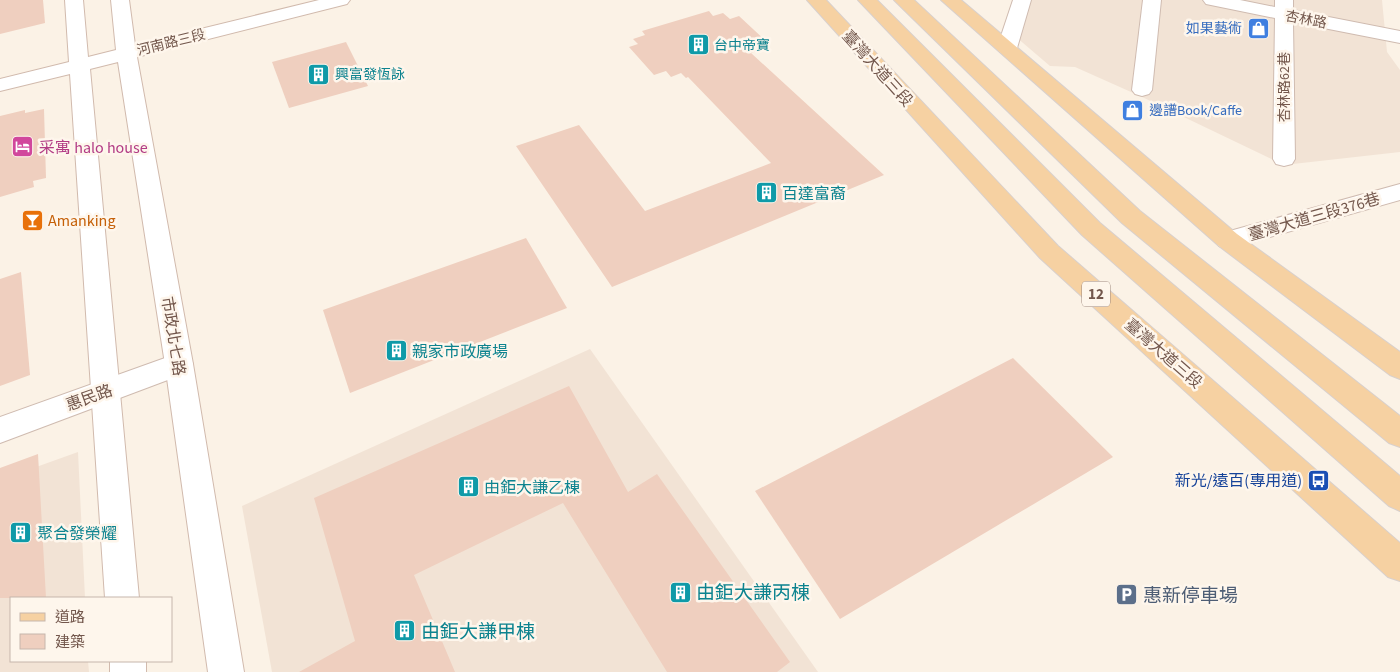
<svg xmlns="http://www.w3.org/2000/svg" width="1400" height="672" font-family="'Source Sans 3','Noto Sans TC',sans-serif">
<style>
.residential{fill:#f2e3d5}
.building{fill:#efcfbf}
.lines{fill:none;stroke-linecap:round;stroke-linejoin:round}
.street-casing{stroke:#cfbbb0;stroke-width:2}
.secondary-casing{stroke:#d1baad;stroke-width:2}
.primary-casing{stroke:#d8d0cd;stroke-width:2}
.street{fill:#fff;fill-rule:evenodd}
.secondary{fill:#fff;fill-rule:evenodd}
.primary{fill:#f6d1a2;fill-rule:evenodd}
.labels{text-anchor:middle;stroke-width:5;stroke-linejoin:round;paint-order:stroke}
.far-street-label{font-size:14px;fill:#73574c;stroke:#fef6ec}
.far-shop-label{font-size:14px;fill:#366cbe;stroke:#fef6ec;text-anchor:end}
.far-culture-label{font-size:14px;fill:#0d838f;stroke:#fef6ec;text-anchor:start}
.shield{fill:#fef6ec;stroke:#9d877c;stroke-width:1}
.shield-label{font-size:15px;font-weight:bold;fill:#73574c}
.street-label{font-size:16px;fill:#73574c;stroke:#fef6ec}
.hotel-label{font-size:16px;fill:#b23c85;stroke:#fef6ec;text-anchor:start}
.culture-label{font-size:16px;fill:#0d838f;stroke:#fef6ec;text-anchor:start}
.food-label{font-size:16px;fill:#c56008;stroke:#fef6ec;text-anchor:start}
.transit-label{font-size:16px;fill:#164399;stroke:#fef6ec;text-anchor:end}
.near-culture-label{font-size:19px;fill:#0d838f;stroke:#fef6ec;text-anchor:start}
.near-service-label{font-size:19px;fill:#4e5e75;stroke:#fef6ec;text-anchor:start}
</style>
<rect width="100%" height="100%" fill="#fbf2e6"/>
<g class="residential">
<polygon points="1027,0 1382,0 1387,52 1400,70 1400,152 1284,165 1140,96 1075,67 1050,66 1016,37"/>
<polygon points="590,349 818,672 272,672 242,506"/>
<polygon points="78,452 85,598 11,598 11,661 88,661 89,672 0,672 0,480"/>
</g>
<g class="building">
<polygon points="0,0 43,0 45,23 0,34"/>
<polygon points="709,11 713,16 723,13 730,19 739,16 767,42 757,46 762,49 751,53 884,175 612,287 516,146 579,125 645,211 771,163 688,77 686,78 681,73 671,77 666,71 654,75 629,47 638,44 633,39 645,35 642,31"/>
<polygon points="346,42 368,86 289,108 272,62"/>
<polygon points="44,109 46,178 33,181 34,187 0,197 0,116 25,110 25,113"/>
<polygon points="526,238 567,308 350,393 323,310"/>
<polygon points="21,272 30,375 0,386 0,279"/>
<polygon points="1013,358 1113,457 840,619 755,491"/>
<polygon points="569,386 628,492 657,474 790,662 777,672 667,672 563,503 414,575 455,672 299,672 355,641 314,498"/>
<polygon points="38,454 46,598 0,598 0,468"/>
</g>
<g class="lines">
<defs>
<g id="street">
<polygon points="1013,0 1031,0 1017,48 1014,52 1007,54 1000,52 997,48"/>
<polygon points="1143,0 1161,0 1152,90 1149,94 1142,96 1135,94 1132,90"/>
<polygon points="1203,0 1240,0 1275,7 1275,0 1293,0 1293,10 1400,31 1400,43 1293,22 1295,159 1292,164 1284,166 1276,164 1273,159 1275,18 1206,4"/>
<polygon points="1400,184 1400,200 1228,249 1219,246 1216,240 1219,234"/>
<polygon points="179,353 189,356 193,364 189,372 0,443 0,417"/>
</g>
<g id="secondary">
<polygon points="65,0 83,0 88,57 116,50 111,0 129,0 135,45 319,0 350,0 347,4 137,57 193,364 244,672 208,672 165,364 118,62 90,69 139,598 105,598 70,74 0,91 0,79 69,62"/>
<rect x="110" y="661" width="36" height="11"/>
</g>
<g id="primary">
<polygon points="807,0 826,0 1058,246 1400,543 1400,581 1388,577 1040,258"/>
<polygon points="858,0 877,0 1100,223 1400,476 1400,511 1389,506 1082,235"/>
<polygon points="894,0 914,0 1140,211 1400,416 1400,447 1389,443 1122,223"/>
<polygon points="941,0 961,0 1237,234 1400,352 1400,379 1390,375 1219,246"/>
</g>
</defs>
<use href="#street" class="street-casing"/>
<use href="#secondary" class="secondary-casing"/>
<use href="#primary" class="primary-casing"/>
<use href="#street" class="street"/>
<use href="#secondary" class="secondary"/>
<use href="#primary" class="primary"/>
</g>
<defs>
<symbol id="shop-square" viewBox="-11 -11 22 22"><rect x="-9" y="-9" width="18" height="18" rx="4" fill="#3f7fe0" stroke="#fef6ec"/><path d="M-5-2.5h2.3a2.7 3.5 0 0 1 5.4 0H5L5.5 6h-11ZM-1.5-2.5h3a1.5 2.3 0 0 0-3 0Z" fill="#fff"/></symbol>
<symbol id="building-square" viewBox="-11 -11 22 22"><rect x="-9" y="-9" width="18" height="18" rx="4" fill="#0f9aa8" stroke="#fef6ec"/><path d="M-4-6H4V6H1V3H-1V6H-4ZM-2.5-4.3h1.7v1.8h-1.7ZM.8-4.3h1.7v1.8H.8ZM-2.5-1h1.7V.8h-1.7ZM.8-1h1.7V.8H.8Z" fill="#fff"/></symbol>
<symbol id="hotel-square" viewBox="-11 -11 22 22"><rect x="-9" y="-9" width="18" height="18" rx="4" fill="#d1479c" stroke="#fef6ec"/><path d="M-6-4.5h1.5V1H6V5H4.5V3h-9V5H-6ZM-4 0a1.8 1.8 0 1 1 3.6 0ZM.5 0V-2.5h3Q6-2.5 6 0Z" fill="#fff"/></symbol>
<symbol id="bar-square" viewBox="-11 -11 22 22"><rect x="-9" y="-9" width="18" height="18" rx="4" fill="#e8710a" stroke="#fef6ec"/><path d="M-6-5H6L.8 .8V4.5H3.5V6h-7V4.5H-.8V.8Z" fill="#fff"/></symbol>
<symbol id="bus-square" viewBox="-11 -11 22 22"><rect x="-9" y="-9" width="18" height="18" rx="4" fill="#1a4fb4" stroke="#fef6ec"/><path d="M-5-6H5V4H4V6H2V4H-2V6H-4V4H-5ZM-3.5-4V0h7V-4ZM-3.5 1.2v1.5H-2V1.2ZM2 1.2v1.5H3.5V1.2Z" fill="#fff"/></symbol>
<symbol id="parking-square" viewBox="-11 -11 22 22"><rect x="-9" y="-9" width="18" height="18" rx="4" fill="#5c6f8a" stroke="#fef6ec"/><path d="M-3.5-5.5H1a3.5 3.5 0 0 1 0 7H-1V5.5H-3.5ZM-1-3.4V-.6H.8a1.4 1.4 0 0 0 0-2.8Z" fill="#fff"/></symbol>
</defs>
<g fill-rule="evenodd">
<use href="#shop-square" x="1246" y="16" width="25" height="25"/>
<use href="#building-square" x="686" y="32" width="25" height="25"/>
<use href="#building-square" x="306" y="62" width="25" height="25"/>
<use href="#shop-square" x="1120" y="98" width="25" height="25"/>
<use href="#hotel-square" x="10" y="134" width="25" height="25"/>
<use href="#building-square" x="754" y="180" width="25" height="25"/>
<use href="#bar-square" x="20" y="208" width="25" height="25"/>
<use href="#building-square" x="384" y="338" width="25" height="25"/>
<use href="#bus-square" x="1306" y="468" width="25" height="25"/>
<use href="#building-square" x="456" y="474" width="25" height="25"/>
<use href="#building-square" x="8" y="520" width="25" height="25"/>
<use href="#building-square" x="668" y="580" width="25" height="25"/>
<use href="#parking-square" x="1114" y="582" width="25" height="25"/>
<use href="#building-square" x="392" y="618" width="25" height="25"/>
</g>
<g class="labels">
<g class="far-street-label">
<text transform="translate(1306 19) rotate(11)" y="5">杏林路</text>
<text transform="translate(171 42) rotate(-14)" y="5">河南路三段</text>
<text transform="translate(1284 87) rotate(-90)" y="5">杏林路62巷</text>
</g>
<g class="far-shop-label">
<text x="1242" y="33">如果藝術</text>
<text x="1149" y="115" text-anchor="start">邊譜Book/Caffe</text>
</g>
<g class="far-culture-label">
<text x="714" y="50">台中帝寶</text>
<text x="335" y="79">興富發恆詠</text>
</g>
<rect class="shield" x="1082" y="281.5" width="28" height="25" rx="4"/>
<g class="shield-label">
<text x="1096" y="299">12</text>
</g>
<g class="street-label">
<text transform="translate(878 68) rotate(48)" y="6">臺灣大道三段</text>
<text transform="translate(1314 216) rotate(-16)" y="6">臺灣大道三段376巷</text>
<text transform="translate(174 336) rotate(81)" y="6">市政北七路</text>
<text transform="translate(1164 353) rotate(41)" y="6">臺灣大道三段</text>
<text transform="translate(89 397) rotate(-20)" y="6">惠民路</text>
</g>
<g class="hotel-label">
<text x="39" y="153">采寓 halo house</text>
</g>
<g class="culture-label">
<text x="782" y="199">百達富裔</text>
<text x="412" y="357">親家市政廣場</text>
<text x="484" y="493">由鉅大謙乙棟</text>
<text x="37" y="539">聚合發榮耀</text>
</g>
<g class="food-label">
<text x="48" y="226">Amanking</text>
</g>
<g class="transit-label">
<text x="1302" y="486">新光/遠百(專用道)</text>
</g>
<g class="near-culture-label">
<text x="696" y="599">由鉅大謙丙棟</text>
<text x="421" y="638">由鉅大謙甲棟</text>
</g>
<g class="near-service-label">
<text x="1143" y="602">惠新停車場</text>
</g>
</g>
<rect x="10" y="597" width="162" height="65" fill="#fef6ec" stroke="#c6b6ac"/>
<rect x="20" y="613" width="25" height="8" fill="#f6d1a2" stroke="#c6b6ac"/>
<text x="55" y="622" font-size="15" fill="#73574c">道路</text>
<rect x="20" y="634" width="25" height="15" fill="#efcfbf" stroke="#c6b6ac"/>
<text x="55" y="647" font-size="15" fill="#73574c">建築</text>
</svg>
